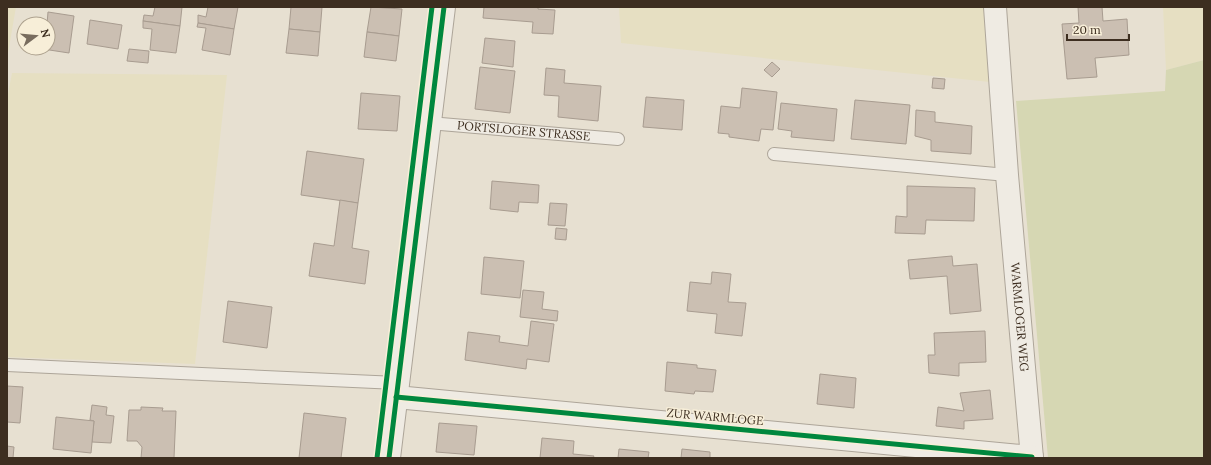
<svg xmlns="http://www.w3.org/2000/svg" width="1211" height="465" font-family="Lora,serif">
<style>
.farmland{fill:#e6dfc2}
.green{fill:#d6d7b3}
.building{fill:#cbbfb2;stroke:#a89c90}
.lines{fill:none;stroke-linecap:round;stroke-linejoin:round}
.service-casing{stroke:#ada599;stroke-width:14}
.minor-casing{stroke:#ada599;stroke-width:24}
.service{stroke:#efebe3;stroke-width:12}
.minor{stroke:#efebe3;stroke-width:22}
.cycleway-casing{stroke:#f7eed8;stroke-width:8}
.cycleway{stroke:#00873e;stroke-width:5}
.labels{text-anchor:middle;stroke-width:3;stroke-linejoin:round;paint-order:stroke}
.street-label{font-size:12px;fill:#3d2e20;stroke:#f7eed8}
</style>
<rect width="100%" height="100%" fill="#e7e0d1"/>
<g class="farmland">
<polygon points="7,7 16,7 7,59"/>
<polygon points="619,7 985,7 990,82 621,43"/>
<polygon points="1163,7 1204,7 1204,60 1166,70"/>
<polygon points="12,73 227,75 195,364 7,357 7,99"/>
</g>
<polygon class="green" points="1204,60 1204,458 1048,458 1016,101 1165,91 1166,70"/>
<g class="building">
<polygon points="155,7 182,7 180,26 143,21 144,15 153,16"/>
<polygon points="208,7 238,7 234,29 198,23 198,15 206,17"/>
<polygon points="291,7 322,7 320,32 289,29"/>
<polygon points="371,7 402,9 399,36 367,32"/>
<polygon points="484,7 538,7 538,9 555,10 553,34 532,33 533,22 483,18"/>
<polygon points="1078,7 1102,7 1103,21 1127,19 1129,55 1095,58 1097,77 1067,79 1062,24 1079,23"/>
<polygon points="48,12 74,16 69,53 43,49 48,48 47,24"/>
<polygon points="90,20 122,25 118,49 87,44"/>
<polygon points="143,21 180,26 176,53 150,50 152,29 143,28"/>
<polygon points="198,23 234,29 230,55 202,50 206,28 197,27"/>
<polygon points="289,29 320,32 318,56 286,53"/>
<polygon points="367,32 399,36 396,61 364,57"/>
<polygon points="485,38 515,41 513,67 482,63"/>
<polygon points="129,49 149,51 148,63 127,61"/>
<polygon points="772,62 780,69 772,77 764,70"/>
<polygon points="480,67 515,71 510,113 475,109"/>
<polygon points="546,68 565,70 564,83 601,86 598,121 558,117 559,96 544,95"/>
<polygon points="933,78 945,79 944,89 932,88"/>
<polygon points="742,88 777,92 773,130 761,129 759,141 729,137 729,134 718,133 721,106 740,108"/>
<polygon points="361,93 400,96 397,131 358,129"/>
<polygon points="646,97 684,100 682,130 643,127"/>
<polygon points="855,100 910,105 906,144 851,139"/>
<polygon points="781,103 837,109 834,141 791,137 792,131 778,129"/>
<polygon points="916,110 935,112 935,122 972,126 971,154 931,151 931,140 915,136"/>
<polygon points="307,151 364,159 358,203 301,195"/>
<polygon points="492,181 539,185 538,203 519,202 518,212 490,209"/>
<polygon points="907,186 975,188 974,221 926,220 925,234 895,233 896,216 907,217"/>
<polygon points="340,200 358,203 352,248 369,251 365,284 309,276 314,243 334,246"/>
<polygon points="550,203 567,204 565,226 548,225"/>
<polygon points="556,228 567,229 566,240 555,239"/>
<polygon points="952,256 953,266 977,264 981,311 950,314 947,276 910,279 908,260"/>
<polygon points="484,257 524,261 520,298 481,294"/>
<polygon points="712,272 731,274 728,302 746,303 742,336 715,333 717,314 687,311 690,282 711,284"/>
<polygon points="523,290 544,292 542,309 558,311 557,321 520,317"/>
<polygon points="228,301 272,307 267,348 223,342"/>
<polygon points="531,321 554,324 549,362 527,359 526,369 465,360 468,332 500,336 499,342 528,346"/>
<polygon points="985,331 986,362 959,363 959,376 929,373 928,355 935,355 934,333"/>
<polygon points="667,362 697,365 697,368 716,370 713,392 695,391 694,394 665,391"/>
<polygon points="820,374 856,378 854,408 817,404"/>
<polygon points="7,386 23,387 20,423 7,422"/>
<polygon points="990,390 993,419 964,421 964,429 936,426 938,407 964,411 960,393"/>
<polygon points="92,405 107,407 106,415 114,416 111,443 92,442 94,421 90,420"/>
<polygon points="141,407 163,408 162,411 176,411 174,458 141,458 142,447 137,441 127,441 129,410 141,410"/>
<polygon points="304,413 346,418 341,458 299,458"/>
<polygon points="56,417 94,421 91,453 53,449"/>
<polygon points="439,423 477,426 474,455 436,452"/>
<polygon points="542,438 574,441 573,454 594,456 593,458 540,458"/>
<polygon points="7,446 14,447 13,458 7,458"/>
<polygon points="619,449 649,452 648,458 618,458"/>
<polygon points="682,449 710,452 710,458 681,458"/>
</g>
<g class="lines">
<defs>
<g id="service">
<path id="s1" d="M429 123 618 139"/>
<polyline points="774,154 1007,175"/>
<polyline points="7,365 397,383"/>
</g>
<g id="minor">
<path id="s2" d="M995 7 1007 175 1032 458"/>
<polyline points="396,397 1032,457"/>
<polyline points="389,458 444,7"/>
</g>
</defs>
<use href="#service" class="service-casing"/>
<use href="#minor" class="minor-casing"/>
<use href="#service" class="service"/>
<use href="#minor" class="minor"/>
<defs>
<g id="cycleway">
<polyline points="396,397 1032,457"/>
<polyline points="377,458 432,7"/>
<polyline points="389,458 444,7"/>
</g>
</defs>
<use href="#cycleway" class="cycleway-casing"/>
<use href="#cycleway" class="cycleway"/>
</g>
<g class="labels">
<g class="street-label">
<text dy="4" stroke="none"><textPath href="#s1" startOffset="95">PORTSLOGER STRASSE</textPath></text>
<text dy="4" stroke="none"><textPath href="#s2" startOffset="311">WARMLOGER WEG</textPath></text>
<text transform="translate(715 417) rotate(5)" y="4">ZUR WARMLOGE</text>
</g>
</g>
<rect width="1211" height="465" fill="none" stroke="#3d2e20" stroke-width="16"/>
<g transform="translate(36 36) rotate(74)"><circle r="19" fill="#f7eed8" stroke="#ada18e"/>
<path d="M0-3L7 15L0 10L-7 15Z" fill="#786c5e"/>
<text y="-6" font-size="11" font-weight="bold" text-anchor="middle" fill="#3d2e20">N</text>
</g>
<path d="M1067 34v6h62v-6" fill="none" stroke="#3d2e20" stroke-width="2"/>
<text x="1073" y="34" font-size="12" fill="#3d2e20" stroke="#f7eed8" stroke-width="3" paint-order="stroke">20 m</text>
</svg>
